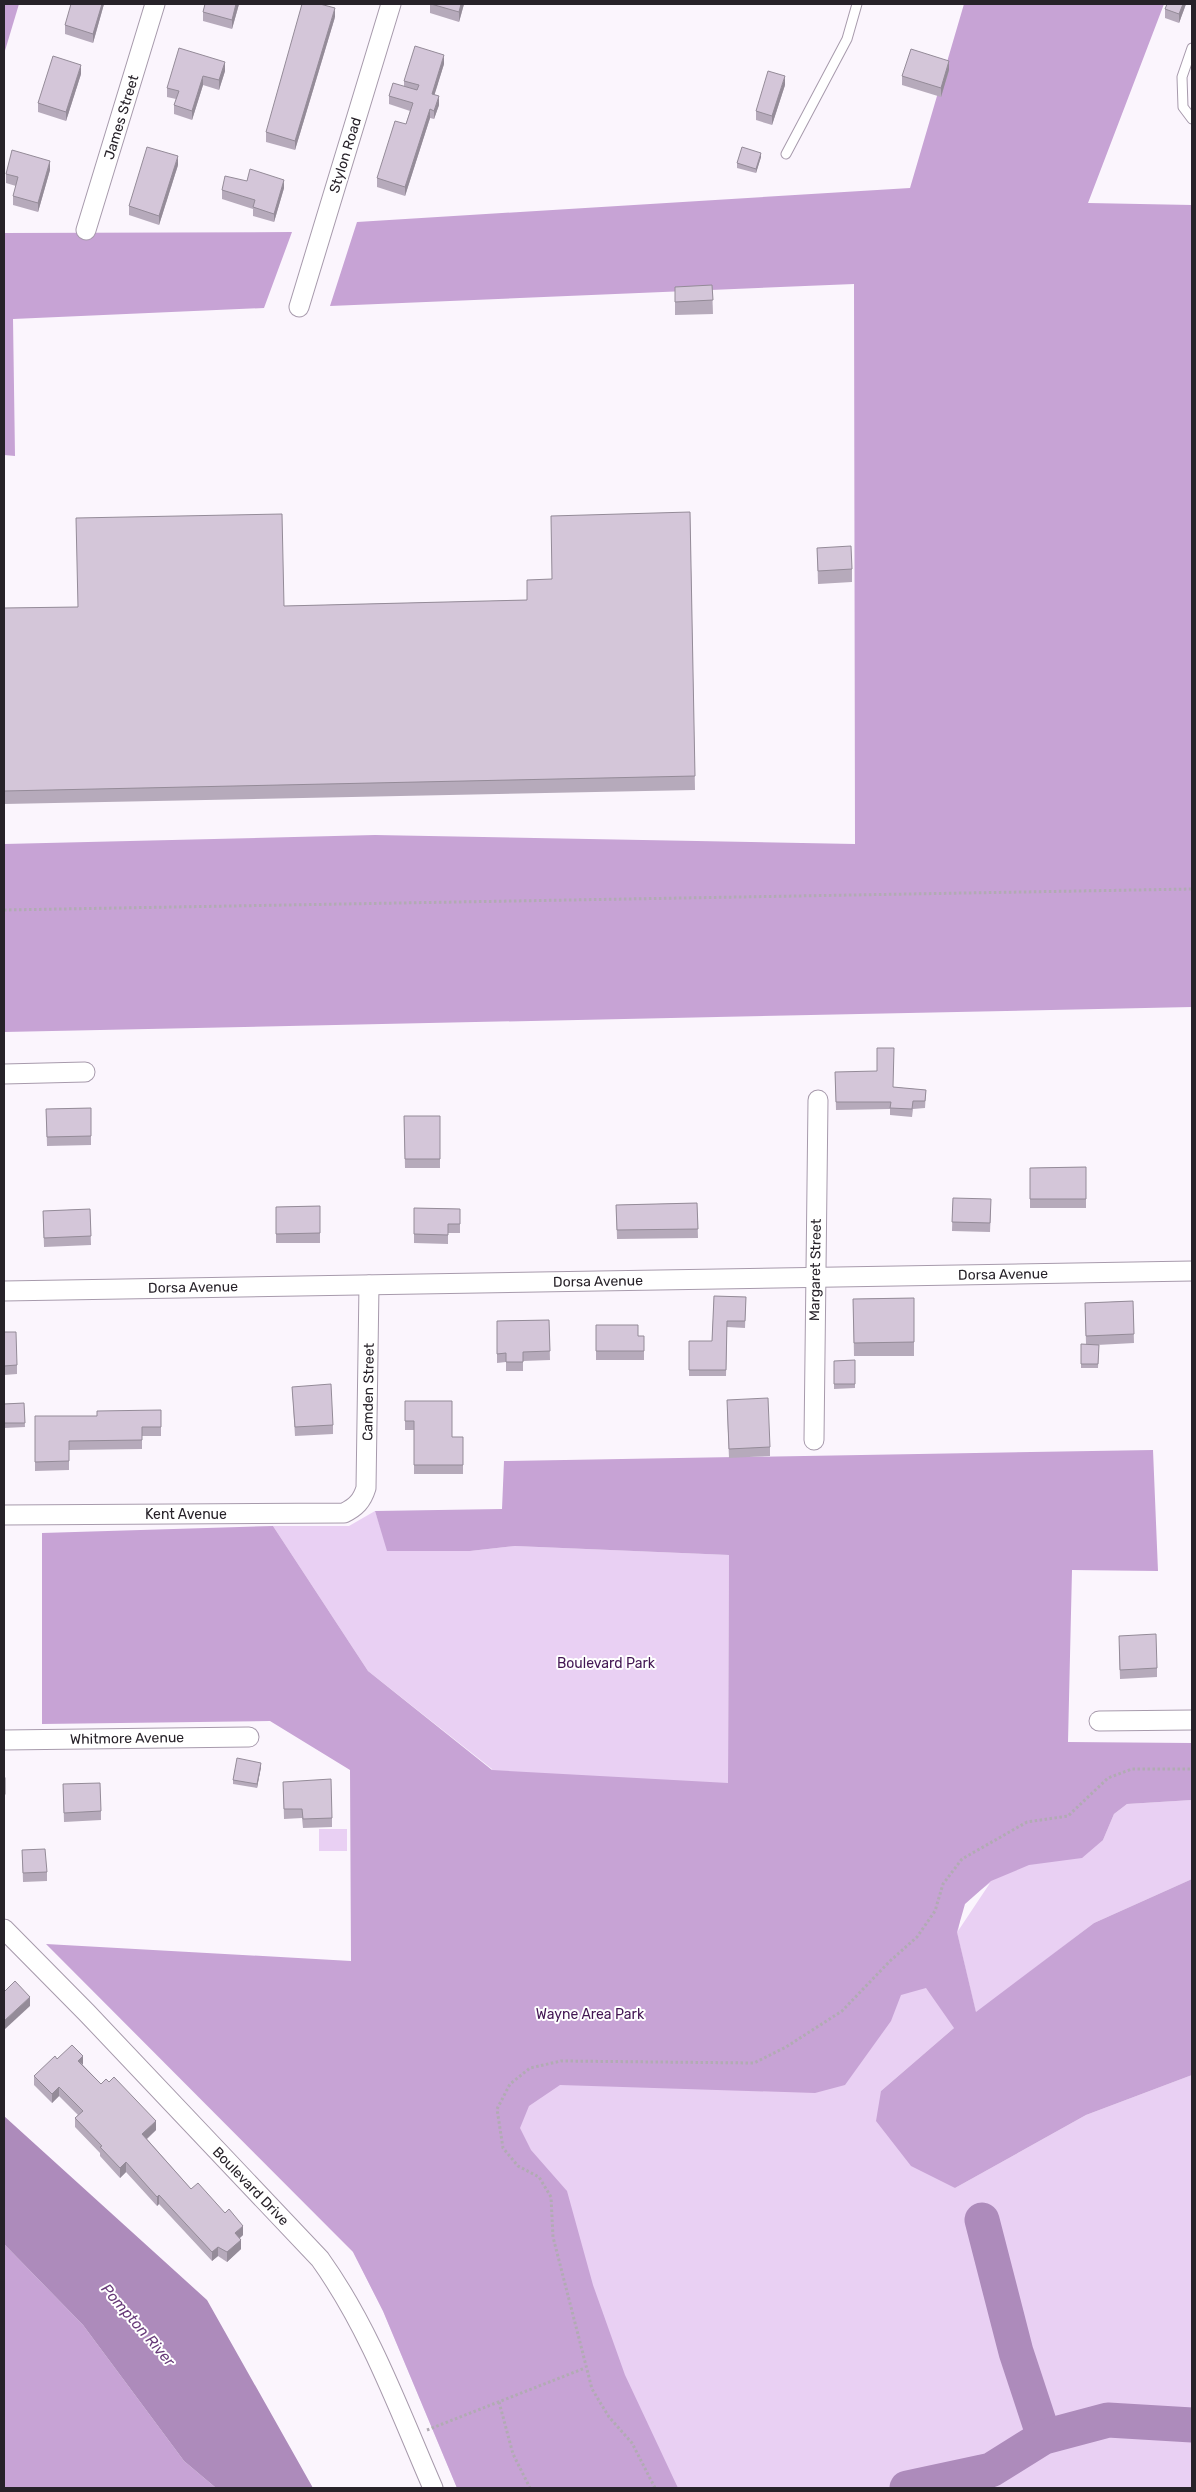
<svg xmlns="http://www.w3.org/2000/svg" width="1196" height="2492" font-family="Rubik,sans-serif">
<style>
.green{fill:#e9d0f3;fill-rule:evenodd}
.forest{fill:#c7a3d5}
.water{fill:#ad8bbb}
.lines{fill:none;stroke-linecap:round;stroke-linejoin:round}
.river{stroke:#ad8bbb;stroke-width:35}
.lane-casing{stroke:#a79aac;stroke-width:11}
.street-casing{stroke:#a79aac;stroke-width:21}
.path{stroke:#b1abb3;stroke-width:3;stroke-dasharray:2.5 2.5;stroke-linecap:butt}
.lane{stroke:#fff;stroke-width:9}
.street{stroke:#fff;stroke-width:19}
.wall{fill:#b6aabb}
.shaded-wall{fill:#948b98}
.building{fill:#d4c6d9;stroke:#948b98}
.labels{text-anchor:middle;stroke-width:4;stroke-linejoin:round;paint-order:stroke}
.street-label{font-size:14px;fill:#272229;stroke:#fff}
.park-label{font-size:14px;fill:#431753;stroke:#fff}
.water-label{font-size:15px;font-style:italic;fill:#683b79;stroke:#fff}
</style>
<rect width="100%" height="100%" fill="#fbf5fd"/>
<g class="green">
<path d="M375 1511 388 1551H470L515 1546 729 1555 728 1783 1103 1840 1114 1814 1127 1804 1192 1800V1879L1094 1923 976 2013 957 1933 954 2028 881 2091 955 2188 1086 2115 1192 2075V2488H457L383 2311 353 2252 492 1769 368 1671 273 1526H349ZM990 1883 958 1931 963 1903Z"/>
<rect x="319" y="1829" width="28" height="22"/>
</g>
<g class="forest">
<polygon points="4,4 19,4 4,54"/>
<polygon points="964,4 1164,4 1088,203 1192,205 1192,1007 4,1032 4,844 375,835 855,844 854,284 330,306 357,222 910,188"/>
<polygon points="292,232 264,308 13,319 15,456 4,455 4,233"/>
<polygon points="1153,1450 1158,1571 1072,1570 1068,1742 1192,1743 1192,1800 1127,1804 1114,1814 1103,1840 1082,1858 1029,1865 991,1881 965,1904 957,1932 976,2012 1094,1923 1192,1879 1192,2075 1086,2115 955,2188 911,2166 876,2121 881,2091 954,2028 926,1988 901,1995 891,2021 845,2085 815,2093 560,2085 529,2106 520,2128 531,2150 567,2191 593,2285 625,2375 678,2488 457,2488 383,2311 353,2252 46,1944 351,1961 350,1770 270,1721 42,1724 42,1533 273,1526 368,1671 492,1770 728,1783 729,1555 515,1546 470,1551 387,1551 375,1511 502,1509 504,1461"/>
<polygon points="4,2244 83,2325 184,2461 216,2488 4,2488"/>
</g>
<polygon class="water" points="4,2116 207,2300 313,2488 216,2488 184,2461 83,2325 4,2244"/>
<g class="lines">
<g class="river">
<polyline points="982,2220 1016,2352 1044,2437"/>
<polyline points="907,2488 991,2470 1044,2437 1108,2420 1192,2425"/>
</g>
<defs>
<g id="lane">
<polyline points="1192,48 1182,77 1183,107 1192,119"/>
<polyline points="786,154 847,39 857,4"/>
</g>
<g id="street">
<polyline points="86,230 155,4"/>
<polyline points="299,307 391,4"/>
<polyline points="4,1074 85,1072"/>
<polyline points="4,1291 1192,1271"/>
<polyline points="814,1440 818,1100"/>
<path d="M4 1515 344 1513C356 1507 362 1501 366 1488L369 1285"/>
<polyline points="1099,1721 1192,1720"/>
<polyline points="4,1740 249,1737"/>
<path d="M4 1929 87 2013 320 2259C370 2329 399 2410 433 2488"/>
</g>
</defs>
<use href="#lane" class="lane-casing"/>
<use href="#street" class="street-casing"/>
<g class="path">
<polyline points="4,910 1192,889"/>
<polyline points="499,2402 513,2454 530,2488"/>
<polyline points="427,2430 585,2368"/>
<polyline points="655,2488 632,2443 609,2417 592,2389 553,2237 551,2197 539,2177 518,2166 503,2148 497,2109 510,2084 530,2068 561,2061 754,2063 786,2047 842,2011 890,1961 917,1937 935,1911 943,1884 962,1859 1027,1822 1068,1816 1108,1778 1132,1769 1192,1769"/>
</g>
<use href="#lane" class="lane"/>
<use href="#street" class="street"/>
</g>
<g class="wall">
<polygon points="104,4 93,43 65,34 65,25"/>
<polygon points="205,4 239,4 232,29 203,21 203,12"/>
<polygon points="430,4 464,4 459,22 430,13"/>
<polygon points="1167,4 1186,4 1179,23 1165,18 1165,9"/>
<polygon points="335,17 295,150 266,142 266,132"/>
<polygon points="225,62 225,71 219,90 203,85 192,120 174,114 174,105 176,99 167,97 167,88"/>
<polygon points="444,64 434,95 439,105 434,119 430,118 405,196 377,187 377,178 406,124 410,111 389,104 389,96 404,86 404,81"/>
<polygon points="949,70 941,97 902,85 902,76"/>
<polygon points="81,74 66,121 38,112 38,103"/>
<polygon points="785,85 772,125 756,120 756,111"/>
<polygon points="761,157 756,173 737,168 737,163"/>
<polygon points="178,165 159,225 129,215 129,206"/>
<polygon points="50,170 38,212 13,205 13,196 16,186 6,183 6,174"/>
<polygon points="247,181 284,188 274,222 253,216 253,209 222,199 222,190"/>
<polygon points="712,285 713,314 675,315 675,287"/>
<polygon points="690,512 695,790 4,804 4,608 284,606 527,600 552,579"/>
<polygon points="817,548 852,569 852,582 818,584"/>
<polygon points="835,1072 893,1087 926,1090 925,1108 913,1109 912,1117 890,1115 890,1109 836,1110"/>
<polygon points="91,1108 91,1145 47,1146 46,1109"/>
<polygon points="404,1116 440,1116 440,1168 405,1168"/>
<polygon points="1086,1167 1086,1208 1030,1208 1030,1168"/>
<polygon points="953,1198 991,1209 990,1232 952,1231"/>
<polygon points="697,1203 698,1238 617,1239 616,1205"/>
<polygon points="320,1206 320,1243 276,1243 276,1207"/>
<polygon points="414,1208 460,1209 460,1233 448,1233 448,1244 414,1243"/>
<polygon points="90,1209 91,1245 44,1247 43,1211"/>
<polygon points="714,1296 746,1297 745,1328 727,1327 726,1376 689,1376 689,1341 712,1341"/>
<polygon points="914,1298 914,1356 854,1356 853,1299"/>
<polygon points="1133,1301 1134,1343 1097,1345 1099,1345 1098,1368 1081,1368 1081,1344 1086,1344 1085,1303"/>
<polygon points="549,1320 550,1360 523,1361 523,1371 506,1371 506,1362 497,1363 497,1321"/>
<polygon points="596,1325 638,1336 644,1336 644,1360 596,1360"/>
<polygon points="4,1332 17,1365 17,1374 4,1375"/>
<polygon points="855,1360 855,1388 834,1389 834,1361"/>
<polygon points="292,1387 333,1425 333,1434 295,1436"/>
<polygon points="405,1401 452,1437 463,1437 463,1474 414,1474 414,1430 405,1430"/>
<polygon points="24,1403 25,1427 4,1428 4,1404"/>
<polygon points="727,1409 770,1447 770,1456 729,1458"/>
<polygon points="161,1410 161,1436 142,1436 142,1449 69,1450 69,1470 35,1471 35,1416 97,1416"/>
<polygon points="1119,1645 1157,1668 1157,1677 1120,1679"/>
<polygon points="261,1767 257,1788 233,1784 233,1780"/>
<rect x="4" y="1778" width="1" height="25"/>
<polygon points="283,1782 332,1818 332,1827 303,1828 302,1818 284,1819"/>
<polygon points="63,1784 101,1811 101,1820 64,1822"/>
<polygon points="22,1850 47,1872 47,1881 23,1882"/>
<polygon points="57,2059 83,2065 101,2084 156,2130 147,2139 191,2189 243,2235 240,2238 241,2249 227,2262 218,2256 212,2261 159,2204 157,2206 126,2172 120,2178 100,2156 100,2153 75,2127 75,2118 78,2115 59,2096 52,2103 34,2085 34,2076"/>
</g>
<g class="shaded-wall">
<polygon points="102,4 104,4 93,43 93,34"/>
<polygon points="236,4 239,4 232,29 232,20"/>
<polygon points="461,4 464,4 459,22 459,12"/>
<polygon points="1183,4 1186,4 1179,23 1179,14"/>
<polygon points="335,8 335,17 295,150 295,141"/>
<polygon points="444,55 444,64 432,103 432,94"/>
<polygon points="949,61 949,70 941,97 941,88"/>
<polygon points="225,62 225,71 219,90 219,80"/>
<polygon points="81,65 81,74 66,121 66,112"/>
<polygon points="203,76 203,85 192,120 192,111"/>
<polygon points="785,76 785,85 772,125 772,116"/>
<polygon points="439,96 439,105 434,119 434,111"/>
<polygon points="430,109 430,118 405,196 405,187"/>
<polygon points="761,153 761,157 756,173 756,169"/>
<polygon points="178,156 178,165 159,225 159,216"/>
<polygon points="50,161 50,170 38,212 38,203"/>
<polygon points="284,180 284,188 274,222 274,214"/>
<polygon points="261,1763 261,1767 257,1788 257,1784"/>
<polygon points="30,1997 30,2006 4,2030 4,2021"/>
<polygon points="83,2056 83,2065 78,2061"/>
<polygon points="59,2087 59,2096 52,2103 52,2094"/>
<polygon points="156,2121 156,2130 142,2143 142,2134"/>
<polygon points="126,2162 126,2172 120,2178 120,2168"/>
<polygon points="159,2195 159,2204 157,2206 157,2197"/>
<polygon points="243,2226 243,2235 235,2242 235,2233"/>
<polygon points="241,2240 241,2249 227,2262 227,2252"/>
<polygon points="218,2247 218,2256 212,2261 212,2252"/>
</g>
<g class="building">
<polygon points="71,4 102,4 93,34 65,25"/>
<polygon points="205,4 236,4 232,20 203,12"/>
<polygon points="302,4 320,4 335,8 295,141 266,132"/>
<polygon points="431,4 461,4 459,12"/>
<polygon points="1167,4 1183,4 1179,14 1165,9"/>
<polygon points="415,46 444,55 432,94 439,96 434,111 430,109 405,187 377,178 395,121 406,124 413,103 389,96 393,83 417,90 419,85 404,81"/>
<polygon points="179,48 225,62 219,80 203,76 192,111 174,105 179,91 167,88"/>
<polygon points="911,49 949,61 941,88 902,76"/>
<polygon points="53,56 81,65 66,112 38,103"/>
<polygon points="768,71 785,76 772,116 756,111"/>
<polygon points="147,147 178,156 159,216 129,206"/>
<polygon points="742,147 761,153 756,169 737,163"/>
<polygon points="12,150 50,161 38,203 13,196 18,177 6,174"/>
<polygon points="250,169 284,180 274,214 253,207 255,200 222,190 225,176 247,181"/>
<polygon points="712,285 713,300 675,302 675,287"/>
<polygon points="690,512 695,776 4,791 4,608 78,607 76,518 282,514 284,606 527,600 527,580 552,579 551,516"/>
<polygon points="851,546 852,569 818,571 817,548"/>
<polygon points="877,1048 894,1048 893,1087 926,1090 925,1101 913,1101 912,1109 890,1108 891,1102 836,1102 835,1072 877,1071"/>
<polygon points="91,1108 91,1136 47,1137 46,1109"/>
<polygon points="404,1116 440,1116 440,1159 405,1159"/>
<polygon points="1086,1167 1086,1199 1030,1199 1030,1168"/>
<polygon points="953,1198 991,1199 990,1223 952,1222"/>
<polygon points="697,1203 698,1229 617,1230 616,1205"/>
<polygon points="320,1206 320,1233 276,1234 276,1207"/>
<polygon points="414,1208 460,1209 460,1224 448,1224 448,1235 414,1234"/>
<polygon points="90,1209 91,1236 44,1238 43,1211"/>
<polygon points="714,1296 746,1297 745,1321 727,1321 726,1370 689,1370 689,1341 712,1341"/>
<polygon points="914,1298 914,1342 854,1343 853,1299"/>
<polygon points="1133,1301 1134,1334 1086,1336 1085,1303"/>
<polygon points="549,1320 550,1351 523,1352 523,1362 506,1362 506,1353 497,1354 497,1321"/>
<polygon points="596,1325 638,1325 638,1336 644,1336 644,1351 596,1351"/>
<polygon points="4,1332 16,1332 17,1365 4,1366"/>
<polygon points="1081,1344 1099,1345 1098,1364 1081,1364"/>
<polygon points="855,1360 855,1384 834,1384 834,1361"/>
<polygon points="331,1384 333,1425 295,1427 292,1387"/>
<polygon points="768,1398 770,1447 729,1449 727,1400"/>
<polygon points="405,1401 452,1401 452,1437 463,1437 463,1465 414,1465 414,1421 405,1421"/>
<polygon points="24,1403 25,1423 4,1423 4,1404"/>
<polygon points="161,1410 161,1427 142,1427 142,1440 69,1441 69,1461 35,1462 35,1416 97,1416 97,1411"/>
<polygon points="1156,1634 1157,1668 1120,1670 1119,1636"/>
<polygon points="237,1758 261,1763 257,1784 233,1780"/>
<rect x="4" y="1778" width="1" height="16"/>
<polygon points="331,1779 332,1818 303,1819 302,1809 284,1809 283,1782"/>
<polygon points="100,1783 101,1811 64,1813 63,1784"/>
<polygon points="45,1849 47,1872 23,1873 22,1850"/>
<polygon points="15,1981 30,1997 4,2021 4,1992"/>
<polygon points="72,2045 83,2056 78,2061 101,2084 106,2079 109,2082 114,2077 156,2121 142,2134 191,2189 198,2183 225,2213 229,2209 243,2226 235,2233 241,2240 227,2252 218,2247 212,2252 159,2195 157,2197 126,2162 120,2168 100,2147 102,2146 75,2118 83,2111 59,2087 52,2094 34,2076 55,2056 57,2059"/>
</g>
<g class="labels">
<g class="street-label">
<text transform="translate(121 117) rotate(-73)" y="5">James Street</text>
<text transform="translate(345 155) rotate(-73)" y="5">Stylon Road</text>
<text transform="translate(815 1270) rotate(-89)" y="5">Margaret Street</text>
<text transform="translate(1003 1274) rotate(-1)" y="5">Dorsa Avenue</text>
<text transform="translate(598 1281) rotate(-1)" y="5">Dorsa Avenue</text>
<text transform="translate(193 1287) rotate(-1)" y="5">Dorsa Avenue</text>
<text transform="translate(368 1392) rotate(-89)" y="5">Camden Street</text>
<text x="186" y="1519">Kent Avenue</text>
<text transform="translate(127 1738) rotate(-1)" y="5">Whitmore Avenue</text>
<text transform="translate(251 2186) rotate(46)" y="5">Boulevard Drive</text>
</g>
<g class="park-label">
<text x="606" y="1668">Boulevard Park</text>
<text x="590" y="2019">Wayne Area Park</text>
</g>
<g class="water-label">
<text transform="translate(138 2325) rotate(49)" y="5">Pompton River</text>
</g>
</g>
<rect width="1196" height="2492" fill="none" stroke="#272229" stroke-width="10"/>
</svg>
